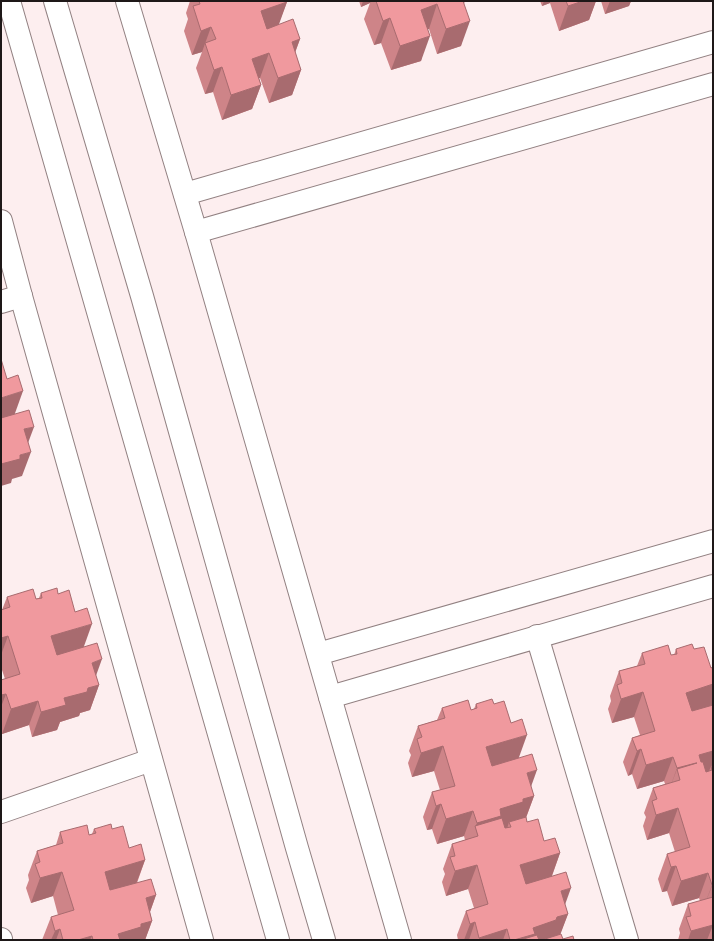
<svg xmlns="http://www.w3.org/2000/svg" width="714" height="941" font-family="'Noto Serif',serif">
<style>
.lines{fill:none;stroke-linecap:round;stroke-linejoin:round}
.street-casing{stroke:#928182;stroke-width:24}
.secondary-casing{stroke:#928182;stroke-width:24}
.street{stroke:#fff;stroke-width:22}
.secondary{stroke:#fff;stroke-width:22}
.wall{fill:#ce8488}
.shaded-wall{fill:#a86b6f}
.building{fill:#f0999e;stroke:#a86b6f}
</style>
<rect width="100%" height="100%" fill="#fdeeef"/>
<g class="lines">
<defs>
<g id="street">
<polyline points="127,1 196,232 400,940"/>
<polyline points="185,194 713,42"/>
<polyline points="1,221 21,296 202,940"/>
<polyline points="196,232 713,84"/>
<polyline points="1,302 21,296"/>
<polyline points="537,636 627,940"/>
<polyline points="318,654 713,541"/>
<polyline points="330,697 713,586"/>
<polyline points="1,812 151,760"/>
<polyline points="1,939 1,940"/>
</g>
<g id="secondary">
<polyline points="9,1 278,940"/>
<polyline points="55,1 142,296 297,848 324,940"/>
</g>
</defs>
<use href="#street" class="street-casing"/>
<use href="#secondary" class="secondary-casing"/>
<use href="#street" class="street"/>
<use href="#secondary" class="secondary"/>
</g>
<g class="wall">
<polygon points="190,1 286,1 287,2 278,25 300,39 295,53 301,70 292,95 269,103 260,78 259,78 261,85 252,109 222,120 213,92 205,94 196,68 202,52 192,55 184,31 188,19 186,13"/>
<polygon points="359,1 465,1 464,4 461,46 437,54 429,29 427,29 421,61 391,70 381,43 374,45 364,19 370,3 361,7"/>
<polygon points="540,1 596,1 589,20 559,31 550,3 542,6"/>
<polygon points="601,1 631,1 629,6 605,14"/>
<polygon points="41,593 58,594 83,647 96,676 99,685 90,710 80,713 79,716 60,722 57,730 32,737 29,725 2,734 1,732 1,680 5,679 1,667 1,610 2,610 7,597 36,599 39,598"/>
<polygon points="676,649 694,649 711,668 713,667 713,940 678,940 680,933 679,929 688,904 700,901 699,898 672,906 667,891 662,892 658,879 667,854 675,852 669,833 647,840 643,826 646,817 644,813 653,788 665,784 664,781 637,789 632,774 628,776 623,762 632,738 640,735 634,717 612,723 608,709 611,701 610,696 619,671 637,666 642,653 671,655 674,655"/>
<polygon points="476,704 494,704 518,758 531,787 534,796 526,818 527,822 544,841 560,853 552,876 565,905 568,914 560,934 563,939 574,940 458,940 457,935 466,911 474,908 468,889 446,896 442,882 445,874 443,869 452,844 465,840 464,836 437,844 432,829 427,830 423,817 432,792 440,790 434,771 412,777 408,763 411,755 409,751 418,726 437,720 442,708 471,710 474,709"/>
<polygon points="94,829 112,829 129,848 145,860 137,883 156,895 150,912 152,921 145,940 42,940 51,917 58,915 53,896 31,903 26,888 29,880 28,875 37,851 56,845 60,832 89,835 92,834"/>
</g>
<g class="shaded-wall">
<polygon points="363,1 371,1 370,3 361,7"/>
<polygon points="544,1 550,1 550,3 542,6"/>
<polygon points="583,1 596,1 589,20 559,31 568,6"/>
<polygon points="610,1 631,1 629,6 605,14"/>
<polygon points="287,2 278,27 252,36 261,11"/>
<polygon points="437,4 429,29 412,35 421,10"/>
<polygon points="390,18 381,43 374,45 383,21"/>
<polygon points="470,21 461,46 437,54 446,29"/>
<polygon points="211,27 202,52 192,55 201,31"/>
<polygon points="430,36 421,61 391,70 400,46"/>
<polygon points="300,39 291,63 292,42"/>
<polygon points="269,53 260,78 243,83 252,59"/>
<polygon points="222,67 213,92 205,94 214,70"/>
<polygon points="301,70 292,95 269,103 278,78"/>
<polygon points="261,85 252,109 222,120 231,95"/>
<polygon points="23,391 14,416 1,420 1,398"/>
<polygon points="34,427 25,451 24,429"/>
<polygon points="31,452 22,476 12,479 11,483 1,486 1,464 20,455"/>
<polygon points="92,624 83,649 42,661 51,636"/>
<polygon points="8,636 1,655 1,638"/>
<polygon points="102,659 93,684 92,663"/>
<polygon points="713,684 713,706 677,717 686,693"/>
<polygon points="99,685 90,710 80,713 79,716 60,722 57,730 32,737 41,712 64,698 88,688"/>
<polygon points="643,692 634,717 612,723 621,699"/>
<polygon points="6,694 1,707 1,695"/>
<polygon points="38,701 29,725 2,734 11,709"/>
<polygon points="527,735 518,760 477,772 486,747"/>
<polygon points="443,746 434,771 412,777 421,753"/>
<polygon points="641,749 632,774 628,776 637,751"/>
<polygon points="713,751 713,773 711,766 708,774 696,763 688,787 680,780 677,769 668,793 677,768 699,755"/>
<polygon points="673,757 664,781 637,789 646,765"/>
<polygon points="537,770 528,795 527,773"/>
<polygon points="534,796 525,820 509,822 507,829 478,836 475,827 477,823 500,809 523,799"/>
<polygon points="441,804 432,829 427,830 436,806"/>
<polygon points="678,808 669,833 647,840 656,815"/>
<polygon points="473,811 464,836 437,844 446,819"/>
<polygon points="560,853 551,878 511,890 520,865"/>
<polygon points="145,860 136,884 96,896 105,872"/>
<polygon points="477,865 468,889 446,896 455,871"/>
<polygon points="676,866 667,891 662,892 671,867"/>
<polygon points="62,872 53,896 31,903 40,878"/>
<polygon points="708,873 699,898 672,906 681,881"/>
<polygon points="713,884 713,890 712,886 703,909 712,885"/>
<polygon points="571,888 562,913 561,891"/>
<polygon points="156,895 147,920 146,898"/>
<polygon points="568,914 559,938 545,939 544,940 514,940 533,928 557,917"/>
<polygon points="152,921 145,940 116,940 118,934 141,924"/>
<polygon points="475,922 469,940 464,940 470,924"/>
<polygon points="713,925 707,940 688,940 691,931"/>
<polygon points="60,929 56,940 51,940 55,931"/>
<polygon points="507,929 503,940 479,940 479,938"/>
<polygon points="92,936 90,940 78,940"/>
</g>
<g class="building">
<polygon points="199,1 286,1 287,2 261,11 267,29 293,19 300,39 292,42 301,70 278,78 269,53 252,59 261,85 231,95 222,67 214,70 205,43 216,39 211,27 201,31 193,6 200,4"/>
<polygon points="376,1 463,1 470,21 446,29 437,4 421,10 430,36 400,46 390,18 383,21"/>
<polygon points="566,1 583,1 568,6"/>
<polygon points="1,359 7,379 18,375 23,391 1,398"/>
<polygon points="29,410 34,427 24,429 31,452 20,455 20,459 1,464 1,418"/>
<polygon points="57,588 58,594 69,590 75,612 87,608 92,624 51,636 57,655 97,643 102,659 92,663 99,685 88,688 87,692 64,698 66,705 41,712 38,701 11,709 6,694 1,695 1,680 20,674 8,636 1,638 1,610 10,607 7,597 33,589 36,599 42,598 41,593"/>
<polygon points="692,644 694,649 704,647 711,668 713,667 713,684 686,693 692,711 713,705 713,751 699,755 701,762 703,762 706,772 712,770 711,766 713,765 713,884 712,885 708,873 681,881 676,866 671,867 667,854 690,847 678,808 656,815 652,801 657,799 653,788 680,780 677,769 697,763 696,763 677,768 673,757 646,765 641,749 637,751 632,738 655,731 643,692 621,699 617,685 622,683 619,671 645,664 642,653 668,645 671,655 677,654 676,649"/>
<polygon points="492,699 494,704 504,701 511,723 522,719 527,735 486,747 492,766 532,754 537,770 527,773 534,796 523,799 523,802 500,809 501,816 477,823 473,811 446,819 441,804 436,806 432,792 455,786 443,746 421,753 417,739 422,737 418,726 445,718 442,708 468,700 471,710 477,708 476,704"/>
<polygon points="526,817 527,822 538,819 544,841 555,838 560,853 520,865 526,884 566,872 571,888 561,891 568,914 557,917 556,920 533,928 535,934 514,940 510,940 507,929 479,938 475,922 470,924 466,911 488,904 477,865 455,871 450,857 455,856 452,844 478,836 475,826 502,818 505,828 511,827 509,822"/>
<polygon points="111,824 112,829 123,826 129,848 141,844 145,860 105,872 110,890 151,879 156,895 146,898 152,921 141,924 141,927 118,934 120,940 93,940 92,936 78,940 63,940 60,929 55,931 51,917 74,910 62,872 40,878 35,864 40,862 37,851 63,843 60,832 87,825 89,835 96,833 94,829"/>
<polygon points="713,897 713,925 691,931 686,917 691,916 688,904"/>
<polygon points="561,934 563,939 573,936 574,940 545,940 545,939"/>
<polygon points="537,935 539,940 520,940"/>
</g>
<rect width="714" height="941" fill="none" stroke="#1e1818" stroke-width="4"/>
</svg>
